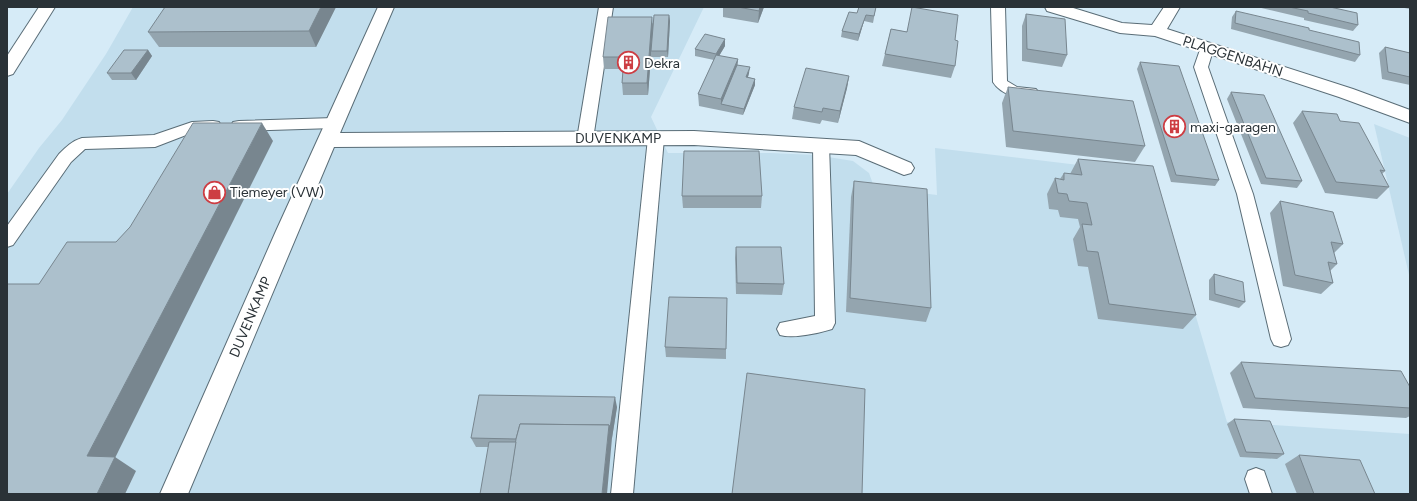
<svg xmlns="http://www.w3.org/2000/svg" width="1417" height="501" font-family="Figtree,sans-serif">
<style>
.built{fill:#c2deed}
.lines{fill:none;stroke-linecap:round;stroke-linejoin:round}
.service-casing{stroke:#5a6d77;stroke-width:2}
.minor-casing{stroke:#5a6d77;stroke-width:2}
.secondary-casing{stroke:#5a6d77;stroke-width:2}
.service{fill:#fff;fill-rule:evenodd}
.minor{fill:#fff;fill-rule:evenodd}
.secondary{fill:#fff;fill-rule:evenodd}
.wall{fill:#94a5af}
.shaded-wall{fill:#78868f}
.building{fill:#acc0cc;stroke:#78868f}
.labels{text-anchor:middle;stroke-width:4;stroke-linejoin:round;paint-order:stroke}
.street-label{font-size:14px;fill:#2a3237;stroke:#fff}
.poi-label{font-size:14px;fill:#2a3237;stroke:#fff;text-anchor:start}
</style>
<rect width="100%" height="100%" fill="#d6ebf7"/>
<g class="built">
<polygon points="133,7 704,7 651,117 668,153 771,153 816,155 853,161 869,173 874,187 937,195 935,148 1154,174 1227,422 1410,434 1410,494 7,494 7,194 39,148 62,120 106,54"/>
<polygon points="1374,124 1410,138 1410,279"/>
</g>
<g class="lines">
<defs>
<g id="service">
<polygon points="599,7 613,7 593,139 591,143 585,145 579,143 577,139"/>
<path d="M991 7H1005L1007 81 1017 87 1036 89 1039 93 1036 97C1022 101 1001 95 993 82Z"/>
<polygon points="1207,43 1212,44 1214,47 1208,67 1253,194 1291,339 1288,345 1281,347 1274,345 1271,339 1237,194 1194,67 1202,44"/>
<polygon points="334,118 340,119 342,123 340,127 334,128 239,131 233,130 231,126 233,122 239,121"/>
<path d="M213 121 219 122 221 126 219 130 194 132 155 147 85 149 71 162 13 245 7 247V226L59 154C66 147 72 141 82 138L154 135 192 122Z"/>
<polygon points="656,132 662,134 664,138 633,494 611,494 648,138 650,134"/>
<path d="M821 139 827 141 829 145 835 323 832 329C819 333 793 339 780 335L777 329 780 323 815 316 813 145 815 141Z"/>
<polygon points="1256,468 1264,471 1272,494 1250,494 1245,479 1248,471"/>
</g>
<g id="minor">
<polygon points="378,7 394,7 340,133 694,131 859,141 911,163 914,168 911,173 904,175 856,155 694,145 334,147 188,494 160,494 276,231"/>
<polygon points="1045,7 1070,7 1122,23 1152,25 1164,7 1180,7 1167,29 1353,89 1410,110 1410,123 1339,97 1155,36 1120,33 1047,11"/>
</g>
<polygon id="secondary" points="39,7 55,7 13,74 7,76 7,56"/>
</defs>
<use href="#service" class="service-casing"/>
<use href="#minor" class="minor-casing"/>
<use href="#secondary" class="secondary-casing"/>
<use href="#service" class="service"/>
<use href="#minor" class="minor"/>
<use href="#secondary" class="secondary"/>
</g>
<g class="wall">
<polygon points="336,7 316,47 159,47 148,32"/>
<polygon points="723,7 764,7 758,23 723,17"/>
<polygon points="859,7 876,7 873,23 864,21 858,41 841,37 842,31 857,13"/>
<polygon points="1257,7 1330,7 1358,25 1353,31 1304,20 1304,18"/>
<polygon points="1399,7 1410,7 1410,9"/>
<polygon points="1236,11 1360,55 1355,62 1231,29 1232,17"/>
<polygon points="1026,14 1067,55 1062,67 1022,61 1022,26"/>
<polygon points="669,15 670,21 668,57 651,57 651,56 648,95 623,95 622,83 623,69 604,69 603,57 653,23"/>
<polygon points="891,29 955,40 955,66 951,78 882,66"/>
<polygon points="725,39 725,46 719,56 738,59 737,65 749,73 748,77 755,79 755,85 743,115 699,106 698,94 714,60 695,56 695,49"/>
<polygon points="1385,47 1410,53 1410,85 1382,79 1379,53"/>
<polygon points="148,50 152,56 136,80 112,80 107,73"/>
<polygon points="1140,62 1219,180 1215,186 1171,182 1137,69"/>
<polygon points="849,76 847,88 838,123 822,120 820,124 792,119 794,107"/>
<polygon points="1008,87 1145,146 1135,162 1006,147 1002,103"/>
<polygon points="1231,92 1302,181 1297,188 1261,184 1227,99"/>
<polygon points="1302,111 1340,121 1385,171 1382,174 1389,187 1377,199 1325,193 1293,123"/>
<polygon points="1078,159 1196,315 1183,329 1098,319 1088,267 1078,266 1073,239 1080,227 1078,219 1060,217 1058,210 1049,209 1047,194 1055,178 1060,179 1064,173 1070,174"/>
<polygon points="854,181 931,308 926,322 846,312 851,197"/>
<polygon points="682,196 762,196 761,208 683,208"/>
<polygon points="1280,201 1343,244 1334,253 1337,264 1330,271 1333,283 1321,294 1283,286 1270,213"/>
<polygon points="736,247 784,284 782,295 736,294 735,258"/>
<polygon points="1214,274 1245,302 1239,308 1209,300 1209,280"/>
<polygon points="665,347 726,349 726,359 666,357"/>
<polygon points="1241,362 1410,387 1410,416 1406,418 1243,408 1230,373"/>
<polygon points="617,407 612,438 488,447 476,447 471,438"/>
<polygon points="1234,419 1284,454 1277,459 1240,457 1227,424"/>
<polygon points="1299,455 1375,494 1297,494 1285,464"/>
</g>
<g class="shaded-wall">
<polygon points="321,7 336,7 316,47 309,31"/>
<polygon points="760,7 764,7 758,23 759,11"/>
<polygon points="669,15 670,21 668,57 667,51"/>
<polygon points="866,15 864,21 858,41 859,34"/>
<polygon points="652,17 653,29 651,51 651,56 648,95 647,83"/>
<polygon points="725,39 725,46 716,61 716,54"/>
<polygon points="148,50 152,56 136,80 131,73"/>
<polygon points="738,59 737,71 721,104 721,99"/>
<polygon points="750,67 749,73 746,84 746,77"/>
<polygon points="849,76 847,88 838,123 840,111"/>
<polygon points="755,79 755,85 743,115 744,109"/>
<polygon points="262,123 273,141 109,470 87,456"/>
<polygon points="615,397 617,407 612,438 607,494 602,494 609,425"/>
<polygon points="115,457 136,471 125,494 97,494"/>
</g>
<g class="building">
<polygon points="165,7 321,7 309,31 148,32"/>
<polygon points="738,7 760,7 759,11"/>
<polygon points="859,7 876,7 874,16 866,15 859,34 842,31 849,12 857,13"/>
<polygon points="912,7 958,15 955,40 958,41 955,66 885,54 891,29 907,32"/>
<polygon points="1289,7 1330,7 1357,13 1358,25 1308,13 1308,11"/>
<polygon points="1236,11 1309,28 1309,30 1359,42 1360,55 1235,23"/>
<polygon points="1026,14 1065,19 1067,55 1027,49"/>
<polygon points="654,15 669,15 667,51 651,51"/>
<polygon points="608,17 652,17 647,83 622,83 624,57 603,57"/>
<polygon points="705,34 725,39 716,54 695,49"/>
<polygon points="1385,47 1410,53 1410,77 1388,72"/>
<polygon points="124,50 148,50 131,73 107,73"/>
<polygon points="716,55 738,59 721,99 698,94"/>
<polygon points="1140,62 1179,66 1219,180 1176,175"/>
<polygon points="737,65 750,67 746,77 755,79 744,109 721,104"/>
<polygon points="806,68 849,76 840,111 823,108 822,112 794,107"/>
<polygon points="1008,87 1133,101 1145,146 1013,131"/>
<polygon points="1231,92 1264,95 1302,181 1266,178"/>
<polygon points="1302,111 1337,114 1340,121 1359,123 1385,171 1380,170 1389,187 1336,182"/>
<polygon points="193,123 262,123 87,456 115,457 97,494 7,494 7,284 39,284 67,242 116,242 130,227"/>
<polygon points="684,151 759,151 762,196 682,196"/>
<polygon points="1078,159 1153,166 1196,315 1109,304 1098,252 1087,251 1082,224 1092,225 1087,203 1069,201 1067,194 1058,193 1055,178 1064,180 1064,173 1082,175"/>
<polygon points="854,181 927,189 931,308 850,298"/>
<polygon points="1280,201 1333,212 1343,244 1331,242 1337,264 1328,262 1333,283 1295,275"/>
<polygon points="736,247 781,247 784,284 737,283"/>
<polygon points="1214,274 1243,282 1245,302 1215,294"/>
<polygon points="669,297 727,298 726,349 665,347"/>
<polygon points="1241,362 1401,371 1410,387 1410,408 1255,398"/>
<polygon points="747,373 865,389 862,494 732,494"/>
<polygon points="479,395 615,397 610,428 609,425 520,424 516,439 471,438"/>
<polygon points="1234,419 1270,421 1284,454 1246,452"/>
<polygon points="520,424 609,425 602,494 508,494 516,439"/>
<polygon points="489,442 516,442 508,494 480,494"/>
<polygon points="1299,455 1360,460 1375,494 1314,494"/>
</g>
<defs>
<symbol id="building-ring" viewBox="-11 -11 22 22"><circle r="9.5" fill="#fff" stroke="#cd3d43" stroke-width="1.5"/><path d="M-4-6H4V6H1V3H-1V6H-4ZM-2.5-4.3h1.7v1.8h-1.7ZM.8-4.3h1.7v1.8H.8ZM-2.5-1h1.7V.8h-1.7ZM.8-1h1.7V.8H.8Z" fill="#cd3d43"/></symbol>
<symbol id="shop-ring" viewBox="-11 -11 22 22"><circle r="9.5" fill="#fff" stroke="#cd3d43" stroke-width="1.5"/><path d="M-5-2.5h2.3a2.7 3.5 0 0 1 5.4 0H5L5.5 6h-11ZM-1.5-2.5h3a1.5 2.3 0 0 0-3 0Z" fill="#cd3d43"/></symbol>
</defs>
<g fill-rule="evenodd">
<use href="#building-ring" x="616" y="50" width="25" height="25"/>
<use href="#building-ring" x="1162" y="114" width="25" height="25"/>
<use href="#shop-ring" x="202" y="180" width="25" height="25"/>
</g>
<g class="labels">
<g class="street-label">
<text transform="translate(1233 56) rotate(18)" y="5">PLAGGENBAHN</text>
<text x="618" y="143">DUVENKAMP</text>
<text transform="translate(250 317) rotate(-67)" y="5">DUVENKAMP</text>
</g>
<g class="poi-label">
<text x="644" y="68">Dekra</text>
<text x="1190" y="132">maxi-garagen</text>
<text x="230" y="197">Tiemeyer (VW)</text>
</g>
</g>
<rect width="1417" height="501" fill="none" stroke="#2a3237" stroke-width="16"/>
</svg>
